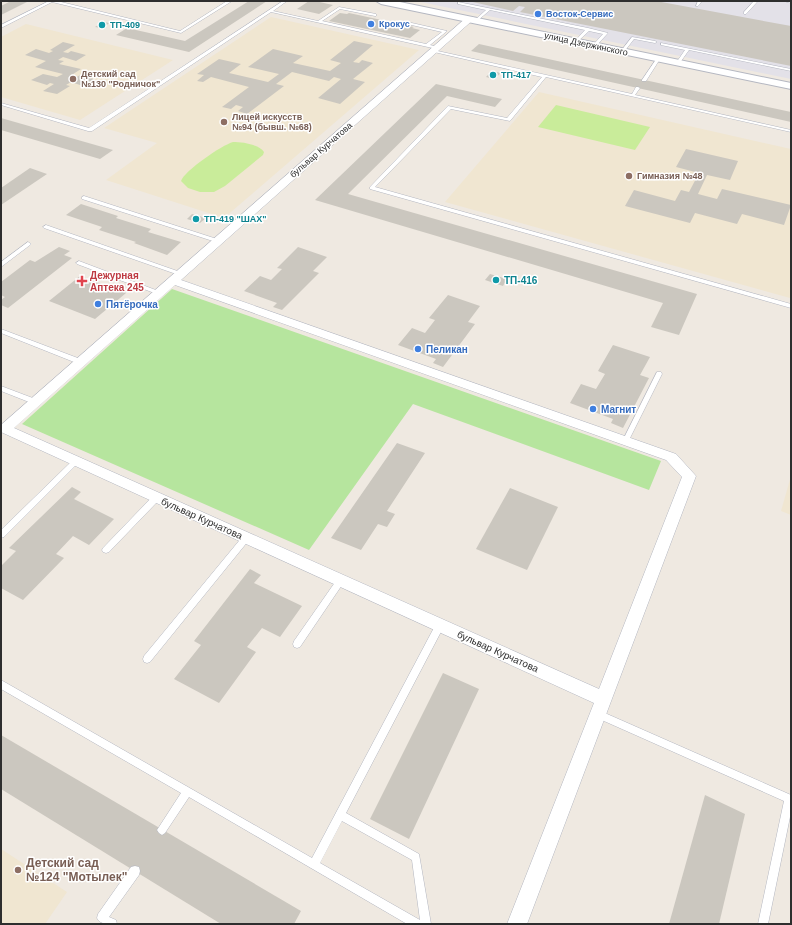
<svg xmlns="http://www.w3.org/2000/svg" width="792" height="925" font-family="Helvetica,sans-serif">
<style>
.industrial{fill:#e3e1e8}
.education{fill:#f0e6d1}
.green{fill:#b6e59e}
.pitch{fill:#c9ec9a}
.building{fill:#cbc7bf}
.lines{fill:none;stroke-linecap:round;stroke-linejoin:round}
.service-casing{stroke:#b4b7c1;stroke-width:1}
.minor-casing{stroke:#b4b7c1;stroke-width:1}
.secondary-casing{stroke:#b4b7c1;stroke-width:2}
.service{fill:#fff;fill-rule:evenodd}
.minor{fill:#fff;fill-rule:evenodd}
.secondary{fill:#fff;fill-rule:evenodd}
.shop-dot{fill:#3f7fe0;stroke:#fff;stroke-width:1.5}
.culture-dot{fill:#0f9aa8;stroke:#fff;stroke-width:1.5}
.education-dot{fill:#8d6e63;stroke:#fff;stroke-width:1.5}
.health-dot{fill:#e0444e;stroke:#fff;stroke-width:1.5}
.labels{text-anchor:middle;stroke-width:3;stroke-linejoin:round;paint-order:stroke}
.far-shop-label{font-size:9px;font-weight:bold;fill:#366cbe;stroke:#fff;text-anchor:start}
.far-culture-label{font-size:9px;font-weight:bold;fill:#0d838f;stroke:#fff;text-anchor:start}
.far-street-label{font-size:9px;fill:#2e2e2e;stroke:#fff}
.far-education-label{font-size:9px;font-weight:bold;fill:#785e54;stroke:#fff;text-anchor:start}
.health-label{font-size:10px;font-weight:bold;fill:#be3a42;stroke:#fff;text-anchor:start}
.culture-label{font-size:10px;font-weight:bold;fill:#0d838f;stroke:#fff;text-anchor:start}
.shop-label{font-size:10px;font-weight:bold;fill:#366cbe;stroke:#fff;text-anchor:start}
.street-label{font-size:10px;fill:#2e2e2e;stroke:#fff}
.near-education-label{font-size:12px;font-weight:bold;fill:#785e54;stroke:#fff;text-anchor:start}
</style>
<rect width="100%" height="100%" fill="#efe9e1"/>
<polygon class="industrial" points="416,1 791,1 791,79"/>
<g class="education">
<polygon points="271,17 419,50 224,218 106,180 157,143 104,128"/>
<polygon points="26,24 173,60 80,120 1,97 1,37"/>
<polygon points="539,92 791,149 791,294 790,298 445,202"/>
<polygon points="791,476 791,515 781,511"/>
<polygon points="1,849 67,892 45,924 1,924"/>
</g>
<polygon class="green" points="172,289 661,461 649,490 413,404 309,550 22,424"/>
<g class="pitch">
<polygon points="556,105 650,127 635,150 538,127"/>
<path d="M233 142C242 142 258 144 264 152L263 155 225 186 214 192H200L188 188 181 181C184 171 222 145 233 142Z"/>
</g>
<g class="building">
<polygon points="11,1 29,1 1,15 1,6"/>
<polygon points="249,1 267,1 189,52 116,35 127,28 185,41"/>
<polygon points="309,1 315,1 333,5 319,14 297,9"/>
<polygon points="468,1 656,1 791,26 791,66 520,12 525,7 519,6 513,11"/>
<polygon points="340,13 347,14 349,13 414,27 412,28 420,30 410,38 329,21"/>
<polygon points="103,22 110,23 101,28 95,27"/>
<polygon points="354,41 373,45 353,62 359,63 362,60 373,63 353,79 365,82 340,104 318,98 341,79 334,77 329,81 292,72 276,84 284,86 247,114 238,111 243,107 236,105 231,109 222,107 249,87 211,77 203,82 197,81 204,75 197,74 219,59 241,64 229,73 268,82 279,74 248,67 273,49 303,56 293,63 330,71 341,63 330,60"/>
<polygon points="63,42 75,45 63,52 68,53 71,51 86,55 76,61 63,57 58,60 64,61 59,64 81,69 70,76 77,77 80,75 94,79 83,86 71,82 66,85 70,86 57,94 43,91 54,84 50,83 47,85 31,80 43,74 57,77 63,74 35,67 46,61 25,55 36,49 49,53 53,51 50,50"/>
<polygon points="479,44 791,112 791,122 471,51"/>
<polygon points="492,71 501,73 494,79 486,77"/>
<polygon points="436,84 502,99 495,107 447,96 348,194 697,294 679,335 651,327 663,303 315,200"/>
<polygon points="1,118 113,150 100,159 1,130"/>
<polygon points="686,149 738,161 730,180 707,175 698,194 717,199 722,189 791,205 784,225 742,214 737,224 695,213 690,223 625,206 634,190 675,201 681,190 689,192 699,173 676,167"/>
<polygon points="30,168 47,174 1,205 1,188"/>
<polygon points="81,204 118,216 116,218 151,229 148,232 181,242 167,255 134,243 136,242 99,230 102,227 66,215"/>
<polygon points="192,214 206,218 200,223 187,219"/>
<polygon points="59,247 70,251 64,255 72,258 8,308 1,305 1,300 5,297 1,295 1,282 30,260 35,262"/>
<polygon points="298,247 327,257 313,271 319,273 282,310 273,307 277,303 244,291 260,276 271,280 282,269 277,268"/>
<polygon points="490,274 507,279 503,286 485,280"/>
<polygon points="80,276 126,293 95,319 49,301"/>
<polygon points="448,295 480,306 468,322 475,324 443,367 433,363 436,359 398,345 412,328 425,333 435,320 429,318"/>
<polygon points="613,345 650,357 640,375 649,378 623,428 611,423 613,419 570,403 581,384 596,389 605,374 598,371"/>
<polygon points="397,443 425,453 387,511 395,514 387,527 378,524 361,550 331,538"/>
<polygon points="72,487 81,492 74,499 114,519 89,545 73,536 56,554 64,558 23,600 1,588 1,566 16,551 9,548"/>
<polygon points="510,488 558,507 527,570 476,549"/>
<polygon points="250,569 261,575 254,583 302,606 280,637 262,628 247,647 256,652 219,703 174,679 201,645 194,641"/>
<polygon points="443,673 479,689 409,839 370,819"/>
<polygon points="1,735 301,911 294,924 221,924 1,789"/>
<polygon points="705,795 745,814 719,924 669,924"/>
</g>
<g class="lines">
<defs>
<g id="service">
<polygon points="49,1 57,1 180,31 227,1 232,1 181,33 52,2 1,28 1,25"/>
<polygon points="283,1 287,1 273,11 318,21 339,7 376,14 376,16 375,16 340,9 322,21 426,44 442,32 403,23 403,21 447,31 430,45 438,47 438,49 437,49 271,12 92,131 88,131 1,105 1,103 89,128"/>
<polygon points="698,1 702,1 698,6 696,6"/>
<polygon points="754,1 758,1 746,14 744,14 744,12"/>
<polygon points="458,2 588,28 608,33 596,46 593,45 603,34 589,31 576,43 574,42 585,30 490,10 476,22 475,22 475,20 486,10 458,4"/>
<polygon points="632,37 655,41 657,42 655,43 634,39 624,52 622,52 621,51"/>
<polygon points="661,43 791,69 791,71 689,50 679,64 678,64 676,63 685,50 661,45"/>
<polygon points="433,50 632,94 636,87 638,87 640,88 635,95 791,130 791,132 546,77 510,121 451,109 375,187 791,304 791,308 370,189 370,187 448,106 507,118 542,77 434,52 433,52"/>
<polygon points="657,58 660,59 646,81 642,81 642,80"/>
<polygon points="84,196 220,240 221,241 220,242 216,242 82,199 82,197"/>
<polygon points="46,225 183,273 184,274 181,276 179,275 44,228 43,227"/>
<polygon points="28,242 31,244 30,245 1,267 1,262"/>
<polygon points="79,261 161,292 162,293 159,295 157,294 77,264 76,263"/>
<polygon points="1,329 83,360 84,362 83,364 79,364 1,333"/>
<polygon points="657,372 661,372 662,374 628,442 624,442 623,440"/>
<polygon points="1,386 38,400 39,402 36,404 34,404 1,391"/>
<polygon points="76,458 79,461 78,463 4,537 1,538 1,530 74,459"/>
<polygon points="157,494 160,495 161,497 160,499 109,552 106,553 103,552 102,550 103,548 154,495"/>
<polygon points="246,535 249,536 250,538 249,540 150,662 147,663 144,662 143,659 144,656 243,536"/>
<polygon points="341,577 344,578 345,580 344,582 300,647 297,648 294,647 293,644 294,641 338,578"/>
<path d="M440 621 443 622 444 625 443 628 346 813 419 854 431 924H407L189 797 165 833 162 835 159 833 157 830 159 827 181 793 1 689V680L312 858 437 622ZM342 821 412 860 420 920 320 863Z"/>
<polygon points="598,710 791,795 791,812 768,924 758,924 784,801 595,717 594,714 595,711"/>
<path d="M135 866 139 867 140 871 139 875 109 917 116 920 117 924C109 924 100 925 97 918L98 914 131 867Z"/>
</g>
<g id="minor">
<polygon points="786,1 791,1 791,3 787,2"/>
<path d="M467 17H473L474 19 181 280 676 454 696 476 527 924H507L594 703 1 432V425ZM175 285 666 460 682 477 599 689 14 428Z"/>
</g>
<polygon id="secondary" points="376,1 395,1 791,83 791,89 381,4"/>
</defs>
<use href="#service" class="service-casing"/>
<use href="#minor" class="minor-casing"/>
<use href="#secondary" class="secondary-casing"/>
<use href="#service" class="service"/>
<use href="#minor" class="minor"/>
<use href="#secondary" class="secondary"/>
</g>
<g class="shop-dot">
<circle cx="538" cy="14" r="4"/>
<circle cx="371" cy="24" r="4"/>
<circle cx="98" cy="304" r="4"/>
<circle cx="418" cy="349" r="4"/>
<circle cx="593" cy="409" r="4"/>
</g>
<g class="culture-dot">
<circle cx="102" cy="25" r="4"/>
<circle cx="493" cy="75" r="4"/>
<circle cx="196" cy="219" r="4"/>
<circle cx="496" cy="280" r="4"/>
</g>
<g class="education-dot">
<circle cx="73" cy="79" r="4"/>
<circle cx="224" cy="122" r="4"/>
<circle cx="629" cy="176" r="4"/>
<circle cx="18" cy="870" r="4"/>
</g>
<path class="health-dot" d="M80 275h4v4h4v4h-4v4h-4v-4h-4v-4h4z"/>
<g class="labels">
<g class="far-shop-label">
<text x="546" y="17">Восток-Сервис</text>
<text x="379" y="27">Крокус</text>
</g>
<g class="far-culture-label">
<text x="110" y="28">ТП-409</text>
<text x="501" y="78">ТП-417</text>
<text x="204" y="222">ТП-419 "ШАХ"</text>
</g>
<g class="far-street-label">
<text transform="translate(586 44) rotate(12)" y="3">улица Дзержинского</text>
<text transform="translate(321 150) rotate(-41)" y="3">бульвар Курчатова</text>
</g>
<g class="far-education-label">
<text x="81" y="77">Детский сад<tspan x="81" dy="10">№130 "Родничок"</tspan></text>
<text x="232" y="120">Лицей искусств<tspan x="232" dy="10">№94 (бывш. №68)</tspan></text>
<text x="637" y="179">Гимназия №48</text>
</g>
<g class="health-label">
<text x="90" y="279">Дежурная<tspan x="90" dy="12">Аптека 245</tspan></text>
</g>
<g class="culture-label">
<text x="504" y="284">ТП-416</text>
</g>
<g class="shop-label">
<text x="106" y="308">Пятёрочка</text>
<text x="426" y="353">Пеликан</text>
<text x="601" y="413">Магнит</text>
</g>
<g class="street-label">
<text transform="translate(202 518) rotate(24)" y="4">бульвар Курчатова</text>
<text transform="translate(498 651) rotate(24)" y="4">бульвар Курчатова</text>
</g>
<g class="near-education-label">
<text x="26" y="867">Детский сад<tspan x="26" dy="14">№124 "Мотылек"</tspan></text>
</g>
</g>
<rect width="792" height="925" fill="none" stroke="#2e2e2e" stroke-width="4"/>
</svg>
